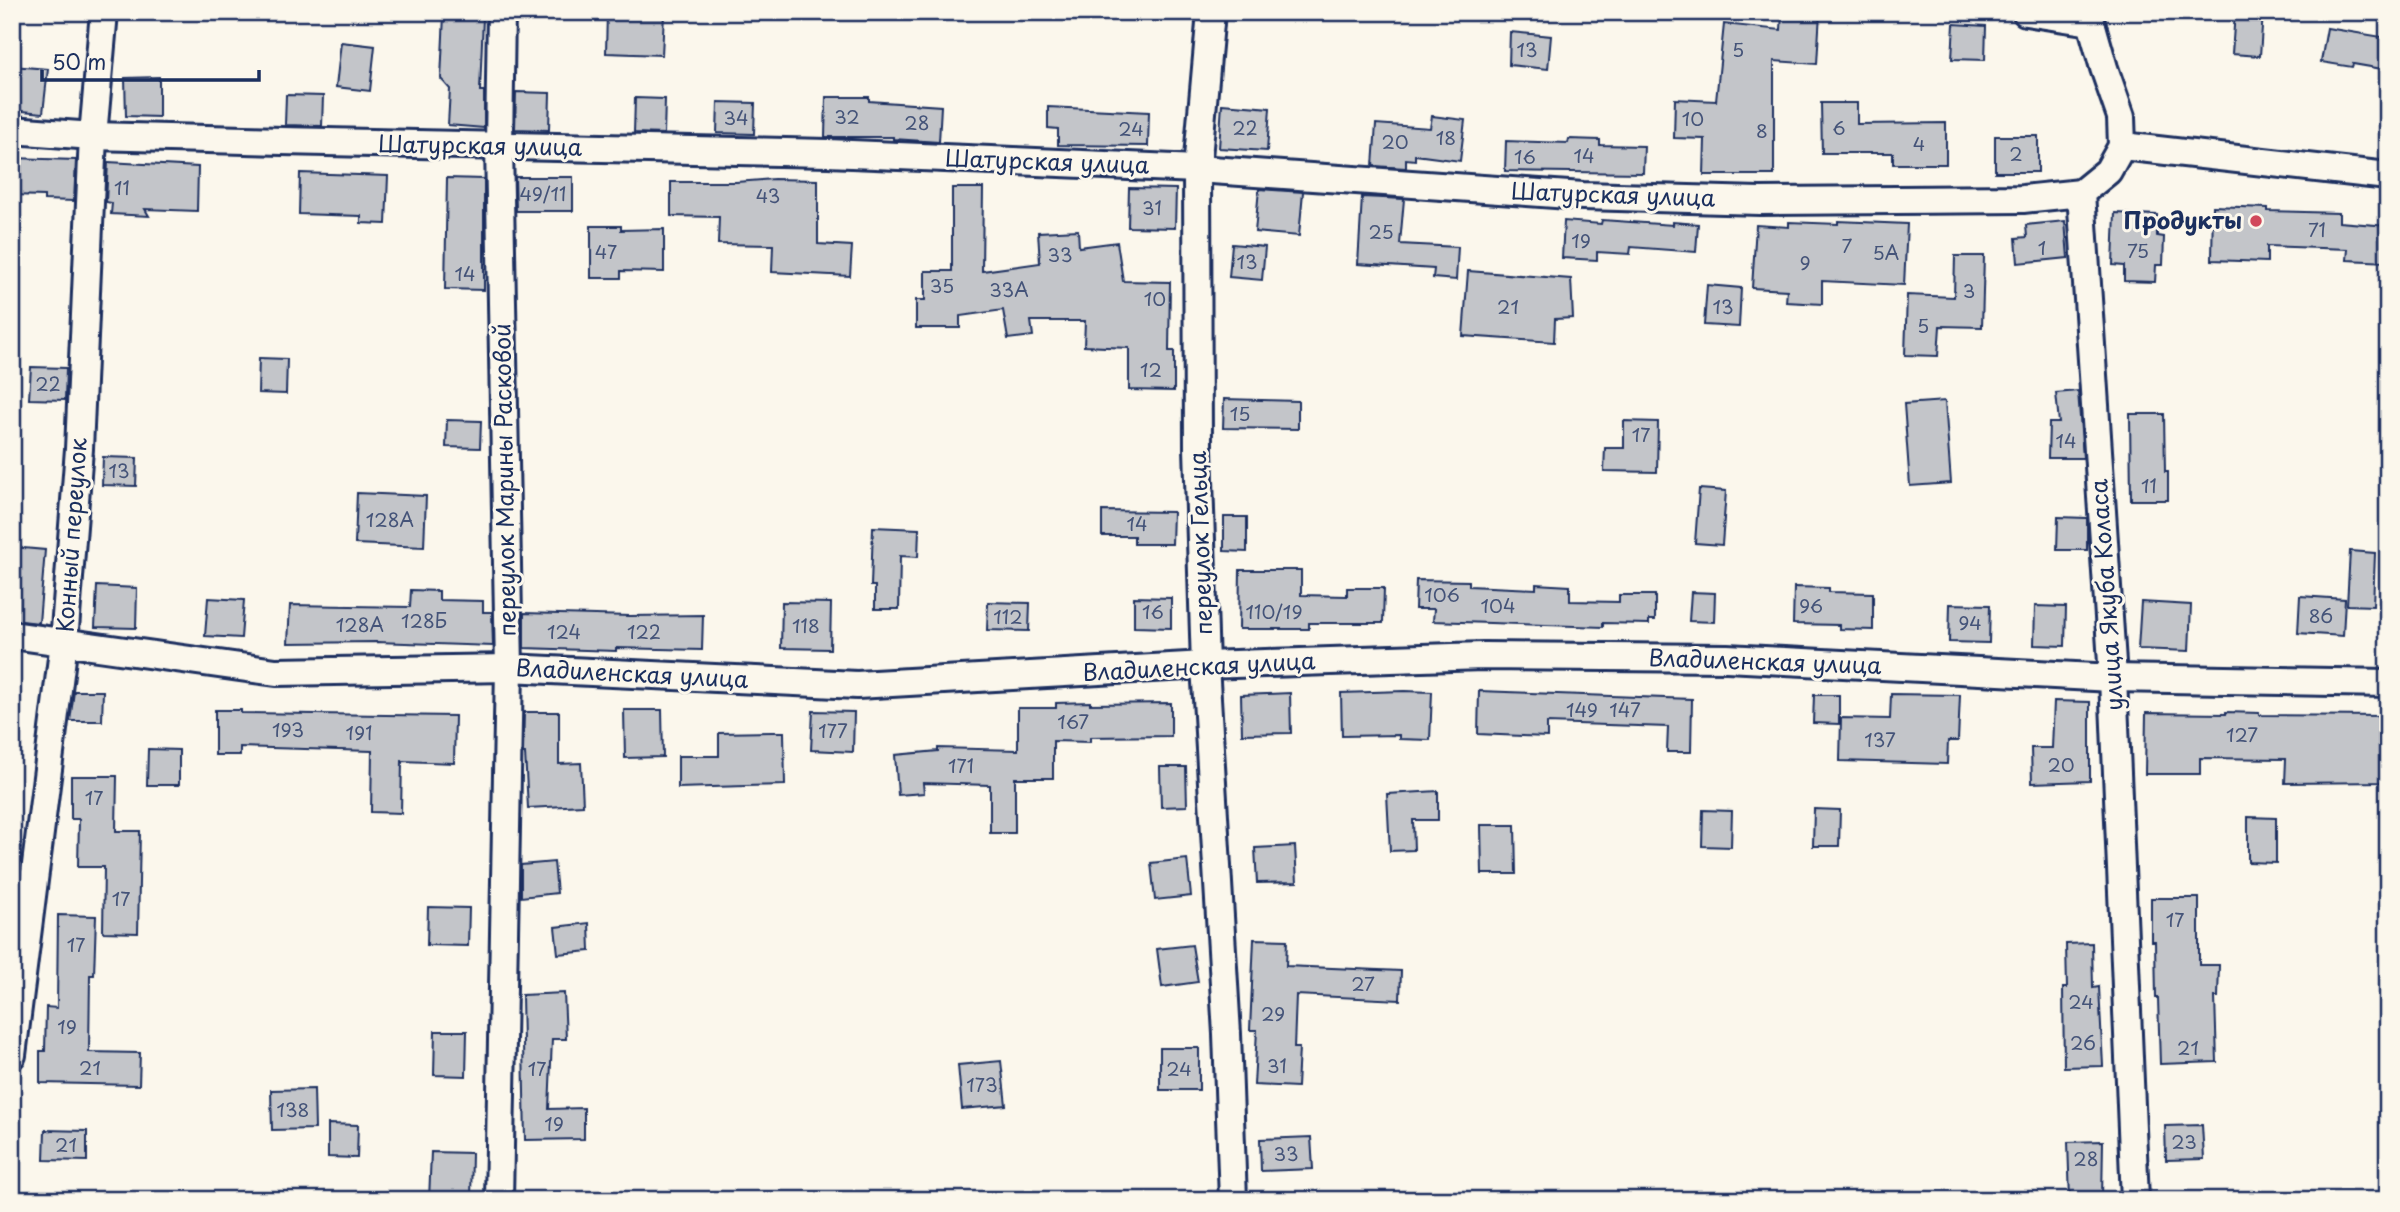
<svg xmlns="http://www.w3.org/2000/svg" width="2400" height="1212" font-family="'Playpen Sans',sans-serif">
<style>
.building{fill:#c3c5c9;stroke:#1b2f5e;stroke-width:2}
.lines{fill:none;stroke-linecap:round;stroke-linejoin:round}
.street-casing{stroke:#1b2f5e;stroke-width:32}
.street{stroke:#fbf7ec;stroke-width:26}
.poi-dot{fill:#d1495b;stroke:#fbf7ec;stroke-width:2.5}
.labels{text-anchor:middle;stroke-width:6;stroke-linejoin:round;paint-order:stroke}
.number-label{font-size:19px;fill:#455479}
.street-label{font-size:23px;fill:#1b2f5e;stroke:#fbf7ec}
.poi-label{font-size:23px;font-weight:bold;fill:#1b2f5e;stroke:#fbf7ec;text-anchor:end}
</style>
<rect width="100%" height="100%" fill="#fbf7ec"/>
<filter id="ink" filterUnits="userSpaceOnUse"><feTurbulence type="fractalNoise" baseFrequency=".0143" numOctaves="2"/><feDisplacementMap in="SourceGraphic" scale="14" xChannelSelector="R" yChannelSelector="G"/><feConvolveMatrix kernelMatrix="1 2 1 2 8 2 1 2 1" color-interpolation-filters="sRGB"/></filter>
<g filter="url(#ink)">
<g class="building">
<polygon points="607,12 664,14 662,55 606,53"/>
<polygon points="1782,12 1820,12 1817,64 1774,61 1774,175 1704,175 1705,139 1674,138 1675,99 1716,101 1724,24 1781,30"/>
<polygon points="2235,12 2263,12 2260,56 2232,54"/>
<polygon points="444,15 483,17 480,91 484,91 484,128 448,125 450,89 441,79"/>
<polygon points="1954,24 1986,26 1985,60 1952,59"/>
<polygon points="2327,28 2388,38 2388,70 2353,64 2352,67 2321,62"/>
<polygon points="1510,32 1551,36 1548,69 1509,65"/>
<polygon points="341,42 375,46 370,91 336,87"/>
<polygon points="12,66 48,69 43,113 12,110"/>
<polygon points="159,77 159,117 126,116 125,78"/>
<polygon points="516,92 550,93 549,130 515,129"/>
<polygon points="286,95 323,96 322,126 285,125"/>
<polygon points="826,97 869,97 869,101 941,106 939,142 893,139 893,137 825,137"/>
<polygon points="635,98 665,99 664,134 634,133"/>
<polygon points="718,102 755,103 754,134 717,133"/>
<polygon points="1821,103 1857,103 1857,124 1946,123 1946,164 1893,164 1893,153 1822,153"/>
<polygon points="1222,104 1270,108 1267,151 1219,148"/>
<polygon points="1048,107 1149,112 1148,146 1058,145 1058,129 1048,128"/>
<polygon points="1432,116 1465,120 1460,161 1415,155 1415,160 1406,159 1406,168 1373,166 1376,124 1430,128"/>
<rect x="1995" y="136" width="43" height="36"/>
<polygon points="1569,139 1600,140 1600,145 1644,146 1643,173 1505,171 1506,141 1568,143"/>
<polygon points="12,158 76,160 74,201 44,200 44,196 12,195"/>
<polygon points="108,162 198,167 197,211 145,209 149,216 111,214 112,203 106,202"/>
<polygon points="300,173 388,176 386,224 361,223 361,216 299,214"/>
<polygon points="515,177 573,177 573,211 516,211"/>
<polygon points="447,178 484,179 484,290 445,289"/>
<polygon points="774,179 818,180 818,244 852,246 850,276 772,272 773,245 718,244 719,217 671,216 671,182 736,182"/>
<polygon points="952,188 983,188 982,271 1040,263 1038,232 1078,230 1079,247 1117,242 1123,281 1170,282 1169,351 1174,351 1174,391 1129,390 1129,348 1084,346 1085,321 1031,321 1033,336 1008,339 1003,310 960,316 960,328 916,328 916,300 925,300 925,271 952,271"/>
<polygon points="1129,188 1176,189 1175,228 1128,227"/>
<polygon points="1259,189 1303,192 1299,236 1255,232"/>
<polygon points="1362,197 1404,199 1400,244 1458,247 1456,280 1433,278 1434,269 1358,264"/>
<polygon points="2213,206 2268,208 2268,211 2339,213 2339,222 2388,226 2388,262 2347,260 2348,249 2267,246 2267,262 2212,260"/>
<polygon points="2115,213 2157,215 2157,236 2164,237 2163,265 2156,265 2155,282 2124,281 2124,266 2113,265"/>
<polygon points="1602,220 1673,225 1673,222 1698,224 1696,252 1631,247 1630,254 1597,252 1597,260 1562,258 1564,221 1601,224"/>
<polygon points="1838,221 1907,224 1904,285 1822,281 1822,304 1786,302 1787,290 1752,288 1756,225 1789,227 1789,222 1838,224"/>
<polygon points="2065,221 2068,258 2018,263 2016,238 2027,237 2026,225"/>
<polygon points="591,226 621,226 621,230 664,229 664,272 621,271 621,278 591,278"/>
<polygon points="1232,244 1265,247 1262,280 1229,277"/>
<polygon points="1955,256 1984,256 1982,327 1940,326 1938,356 1905,355 1907,295 1954,297"/>
<polygon points="1468,271 1571,279 1573,318 1555,319 1554,342 1463,336"/>
<polygon points="1707,285 1741,288 1739,327 1704,325"/>
<polygon points="259,358 287,359 286,394 258,393"/>
<polygon points="31,367 66,368 65,400 29,399"/>
<polygon points="2078,391 2083,458 2048,458 2049,423 2059,423 2056,393"/>
<polygon points="1224,399 1298,401 1298,429 1223,428"/>
<polygon points="1945,401 1951,483 1910,486 1904,404"/>
<polygon points="2130,414 2164,414 2165,472 2168,472 2168,500 2131,500"/>
<polygon points="447,420 481,421 480,448 446,447"/>
<polygon points="1624,421 1658,422 1657,472 1604,471 1605,448 1624,448"/>
<polygon points="103,457 137,458 136,486 102,485"/>
<polygon points="1699,489 1726,491 1722,545 1695,543"/>
<polygon points="357,493 426,496 424,547 355,544"/>
<polygon points="1102,511 1173,512 1172,544 1134,544 1134,536 1102,536"/>
<polygon points="1224,517 1247,517 1247,552 1224,551"/>
<polygon points="2058,517 2087,518 2087,550 2057,550"/>
<polygon points="873,527 919,529 918,557 900,556 899,609 875,609 875,586 871,586"/>
<polygon points="12,547 45,550 39,623 12,620"/>
<polygon points="2350,551 2375,553 2373,606 2347,605"/>
<polygon points="1240,570 1301,570 1301,595 1347,596 1347,588 1384,588 1383,623 1309,623 1309,629 1239,629"/>
<polygon points="1416,580 1469,581 1469,586 1536,589 1536,584 1570,586 1570,601 1619,602 1619,595 1655,595 1655,620 1649,620 1649,624 1603,623 1603,627 1433,621 1434,609 1415,609"/>
<polygon points="97,586 137,588 136,628 95,627"/>
<polygon points="1794,587 1829,588 1829,592 1873,593 1873,630 1839,629 1839,625 1793,624"/>
<polygon points="411,590 439,591 439,600 483,601 483,612 492,612 493,646 376,642 288,643 290,605 410,607"/>
<polygon points="1691,592 1715,593 1714,622 1689,621"/>
<polygon points="2300,596 2345,599 2343,636 2298,633"/>
<polygon points="1134,597 1171,598 1171,628 1134,627"/>
<polygon points="208,598 244,600 241,638 205,636"/>
<polygon points="782,602 831,603 830,649 781,648"/>
<polygon points="988,602 1030,603 1029,631 987,630"/>
<polygon points="2141,602 2191,605 2189,651 2138,649"/>
<polygon points="1950,604 1990,605 1989,643 1949,642"/>
<polygon points="2035,606 2066,607 2065,646 2034,645"/>
<polygon points="524,613 630,616 703,615 702,650 616,648 616,651 524,648"/>
<polygon points="74,691 103,691 102,721 70,721"/>
<polygon points="1404,691 1432,692 1430,740 1399,739 1399,735 1342,736 1341,693"/>
<polygon points="1479,691 1692,699 1691,752 1667,752 1668,727 1547,723 1547,737 1478,734"/>
<polygon points="1290,693 1291,733 1242,734 1241,695"/>
<polygon points="1891,694 1960,695 1958,741 1948,741 1947,764 1840,761 1841,718 1890,719"/>
<polygon points="1814,695 1839,695 1839,724 1813,723"/>
<polygon points="2054,701 2090,702 2090,781 2032,783 2031,748 2052,748"/>
<polygon points="1090,702 1090,704 1171,703 1171,736 1090,737 1090,742 1053,741 1053,778 1015,778 1015,833 990,833 990,785 923,783 924,793 898,795 895,755 938,751 938,748 1018,750 1018,708 1056,708 1056,703"/>
<polygon points="215,710 241,710 241,713 455,716 454,763 402,761 401,813 371,812 372,751 240,747 240,755 215,755"/>
<polygon points="624,710 662,710 663,757 625,758"/>
<polygon points="813,711 854,712 853,752 811,750"/>
<polygon points="524,712 559,712 559,764 581,763 583,805 528,808 525,753 523,753"/>
<polygon points="2226,712 2259,713 2259,715 2388,716 2388,782 2285,783 2286,759 2200,758 2200,774 2145,774 2146,713 2226,714"/>
<polygon points="773,732 784,732 785,785 678,788 678,756 719,756 719,733"/>
<polygon points="148,749 179,750 179,785 147,785"/>
<polygon points="1160,767 1186,767 1187,806 1161,807"/>
<polygon points="71,776 117,776 116,831 140,831 138,933 103,932 104,867 78,867 79,819 71,819"/>
<polygon points="1438,791 1438,820 1413,820 1414,850 1390,851 1387,794"/>
<polygon points="1814,809 1840,810 1839,846 1813,846"/>
<polygon points="1703,810 1732,811 1731,847 1702,846"/>
<polygon points="2248,817 2276,818 2276,863 2248,862"/>
<polygon points="1481,825 1515,825 1516,874 1482,874"/>
<polygon points="1295,846 1297,882 1257,883 1255,848"/>
<polygon points="1187,859 1191,896 1155,900 1151,863"/>
<polygon points="554,862 557,893 521,897 521,865"/>
<polygon points="2151,898 2199,898 2199,965 2219,965 2218,997 2215,997 2217,1062 2160,1064 2158,998 2156,998 2155,941 2151,941"/>
<polygon points="428,907 469,908 468,946 427,945"/>
<polygon points="58,915 96,916 94,975 90,975 89,1052 140,1053 139,1085 40,1083 40,1051 45,1051 46,1007 57,1008"/>
<polygon points="589,923 590,951 558,954 555,927"/>
<polygon points="1254,939 1287,940 1286,966 1401,971 1400,1000 1296,995 1294,1048 1299,1048 1297,1087 1254,1085 1257,1030 1250,1030"/>
<polygon points="2092,943 2093,988 2099,987 2103,1066 2064,1067 2063,988 2067,988 2066,944"/>
<polygon points="1192,945 1198,982 1162,987 1157,949"/>
<polygon points="564,993 566,1039 552,1039 549,1109 584,1108 584,1139 525,1140 522,995"/>
<polygon points="435,1031 467,1031 466,1076 434,1075"/>
<rect x="1160" y="1048" width="39" height="42"/>
<polygon points="1001,1061 1006,1105 962,1109 958,1065"/>
<polygon points="314,1089 315,1129 272,1130 271,1090"/>
<polygon points="328,1124 358,1125 357,1158 328,1157"/>
<polygon points="2202,1125 2204,1159 2166,1160 2165,1126"/>
<polygon points="45,1130 87,1131 87,1161 44,1160"/>
<polygon points="1311,1137 1313,1169 1261,1171 1260,1139"/>
<polygon points="2103,1141 2102,1200 2070,1200 2068,1142"/>
<polygon points="431,1152 472,1153 471,1200 429,1200"/>
</g>
<g class="lines">
<defs>
<g id="street">
<polyline points="1211,12 1197,169 1198,448 1205,665 1227,1034 1233,1200"/>
<polyline points="2026,12 2091,22"/>
<polyline points="2088,12 2104,68 2121,117 2122,146 2108,171 2081,193 2113,678 2135,1200"/>
<polyline points="12,130 93,136 282,141 828,153 1197,169 1583,196 1760,201 2023,199 2081,193"/>
<polyline points="2122,146 2388,176"/>
<polyline points="12,635 276,672 509,668 857,685 1205,665 1483,656 1727,658 2113,678 2388,683"/>
<polyline points="12,1055 64,642 79,449 93,136 104,12"/>
<polyline points="499,1200 509,668 499,146 501,12"/>
</g>
</defs>
<use href="#street" class="street-casing"/>
<use href="#street" class="street"/>
</g>
</g>
<circle class="poi-dot" cx="2256" cy="221" r="7"/>
<g class="labels">
<g class="number-label">
<text x="1527" y="57">13</text>
<text x="1738" y="57">5</text>
<text x="847" y="124">32</text>
<text x="736" y="125">34</text>
<text x="1693" y="126">10</text>
<text x="917" y="130">28</text>
<text x="1245" y="135">22</text>
<text x="1839" y="135">6</text>
<text x="1131" y="136">24</text>
<text x="1762" y="138">8</text>
<text x="1446" y="145">18</text>
<text x="1395" y="149">20</text>
<text x="1919" y="151">4</text>
<text x="2016" y="161">2</text>
<text x="1584" y="163">14</text>
<text x="1525" y="164">16</text>
<text x="122" y="195">11</text>
<text x="543" y="201">49/11</text>
<text x="768" y="203">43</text>
<text x="1152" y="215">31</text>
<text x="2317" y="237">71</text>
<text x="1381" y="239">25</text>
<text x="1581" y="248">19</text>
<text x="1847" y="253">7</text>
<text x="2042" y="255">1</text>
<text x="2138" y="258">75</text>
<text x="606" y="259">47</text>
<text x="1886" y="260">5А</text>
<text x="1060" y="262">33</text>
<text x="1247" y="269">13</text>
<text x="1805" y="270">9</text>
<text x="465" y="281">14</text>
<text x="942" y="293">35</text>
<text x="1009" y="297">33А</text>
<text x="1969" y="298">3</text>
<text x="1155" y="306">10</text>
<text x="1508" y="314">21</text>
<text x="1723" y="314">13</text>
<text x="1923" y="333">5</text>
<text x="1151" y="377">12</text>
<text x="48" y="391">22</text>
<text x="1240" y="421">15</text>
<text x="1641" y="442">17</text>
<text x="2066" y="448">14</text>
<text x="119" y="478">13</text>
<text x="2149" y="493">11</text>
<text x="390" y="527">128А</text>
<text x="1137" y="531">14</text>
<text x="1442" y="602">106</text>
<text x="1498" y="613">104</text>
<text x="1811" y="613">96</text>
<text x="1153" y="619">16</text>
<text x="1274" y="619">110/19</text>
<text x="2321" y="623">86</text>
<text x="1008" y="624">112</text>
<text x="424" y="628">128Б</text>
<text x="1970" y="630">94</text>
<text x="360" y="632">128А</text>
<text x="806" y="633">118</text>
<text x="564" y="639">124</text>
<text x="644" y="639">122</text>
<text x="1582" y="717">149</text>
<text x="1625" y="717">147</text>
<text x="1073" y="729">167</text>
<text x="288" y="737">193</text>
<text x="833" y="738">177</text>
<text x="359" y="740">191</text>
<text x="2242" y="742">127</text>
<text x="1880" y="747">137</text>
<text x="2061" y="772">20</text>
<text x="961" y="773">171</text>
<text x="94" y="805">17</text>
<text x="121" y="906">17</text>
<text x="2175" y="927">17</text>
<text x="76" y="952">17</text>
<text x="1363" y="991">27</text>
<text x="2081" y="1009">24</text>
<text x="1273" y="1021">29</text>
<text x="67" y="1034">19</text>
<text x="2083" y="1050">26</text>
<text x="2188" y="1055">21</text>
<text x="1277" y="1073">31</text>
<text x="90" y="1075">21</text>
<text x="537" y="1076">17</text>
<text x="1179" y="1076">24</text>
<text x="982" y="1092">173</text>
<text x="293" y="1117">138</text>
<text x="554" y="1131">19</text>
<text x="2184" y="1149">23</text>
<text x="66" y="1152">21</text>
<text x="1286" y="1161">33</text>
<text x="2086" y="1166">28</text>
</g>
<g class="street-label">
<text transform="translate(480 146) rotate(1)" y="8">Шатурская улица</text>
<text transform="translate(1047 162) rotate(2)" y="8">Шатурская улица</text>
<text transform="translate(1613 195) rotate(2)" y="8">Шатурская улица</text>
<text transform="translate(505 480) rotate(-91)" y="8">переулок Марины Расковой</text>
<text transform="translate(72 535) rotate(-86)" y="8">Конный переулок</text>
<text transform="translate(1201 543) rotate(-92)" y="8">переулок Гельца</text>
<text transform="translate(2107 595) rotate(-94)" y="8">улица Якуба Коласа</text>
<text transform="translate(1765 662) rotate(2)" y="8">Владиленская улица</text>
<text transform="translate(1199 667) rotate(-3)" y="8">Владиленская улица</text>
<text transform="translate(632 674) rotate(3)" y="8">Владиленская улица</text>
</g>
<g class="poi-label">
<text x="2242" y="229">Продукты</text>
</g>
</g>
<rect width="2400" height="1212" fill="none" stroke="#fbf7ec" stroke-width="42"/>
<rect x="21" y="21" width="2358" height="1170" fill="none" stroke="#1b2f5e" stroke-width="2.5" filter="url(#ink)"/>
<path d="M42 70v10h217v-10" fill="none" stroke="#1b2f5e" stroke-width="3.5"/>
<text x="52" y="70" font-size="21" fill="#1b2f5e" stroke="#fbf7ec" stroke-width="5" paint-order="stroke">50 m</text>
</svg>
